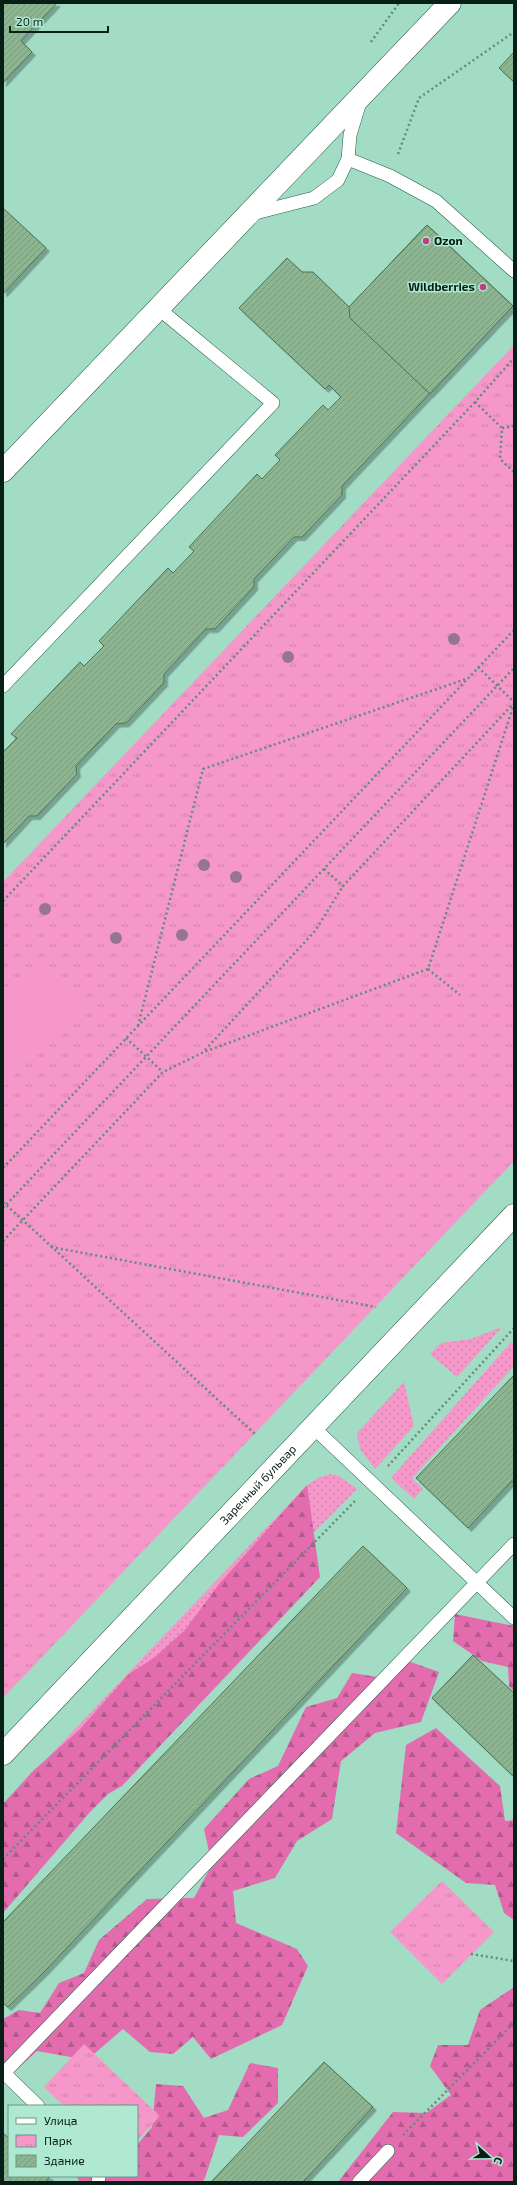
<svg xmlns="http://www.w3.org/2000/svg" width="517" height="2185" font-family="'Exo 2',sans-serif">
<style>
.grass{fill:url(#grass-dots)}
.forest{fill:url(#forest-firs)}
.park{fill:url(#park-tufts)}
.pitch{fill:#f597c8}
.building{fill:url(#building-hatch);stroke:#4c7252;filter:url(#shadow)}
.lines{fill:none;stroke-linecap:round;stroke-linejoin:round}
.service-casing{stroke:#225a47;stroke-width:14}
.minor-casing{stroke:#225a47;stroke-width:23}
.tertiary-casing{stroke:#225a47;stroke-width:23}
.path{stroke:#618c7c;stroke-width:2.5;stroke-dasharray:2 3;stroke-linecap:butt}
.service{stroke:#fff;stroke-width:13}
.minor{stroke:#fff;stroke-width:22}
.tertiary{stroke:#fff;stroke-width:22}
.tree{fill:#96768f}
.poi-dot{fill:#be3e89;stroke:#afe9d1;stroke-width:1.5}
.labels{text-anchor:middle;stroke-width:3;stroke-linejoin:round;paint-order:stroke}
.poi-label{font-size:12px;font-weight:bold;fill:#071f17;stroke:#afe9d1;text-anchor:start}
.street-label{font-size:12px;fill:#071f17;stroke:#afe9d1}
</style>
<defs>
<pattern id="grass-dots" width="8" height="8" patternUnits="userSpaceOnUse"><rect width="8" height="8" fill="#f597c8"/><path d="M2 2h.1M6 6h.1" fill="none" stroke="#d182ab" stroke-width="1.8" stroke-linecap="round"/></pattern>
<pattern id="forest-firs" width="22" height="20" patternUnits="userSpaceOnUse"><rect width="22" height="20" fill="#e26cad"/><path d="M5 1l3.5 6h-7zM16 11l3.5 6h-7z" fill="#b5588c"/></pattern>
<pattern id="park-tufts" width="24" height="20" patternUnits="userSpaceOnUse"><rect width="24" height="20" fill="#f597c8"/><path d="M3 7l-1-3M5 7V3M7 7l1-3M15 17l-1-3M17 17v-4M19 17l1-3" fill="none" stroke="#d182ab"/></pattern>
<pattern id="building-hatch" width="6" height="6" patternUnits="userSpaceOnUse"><rect width="6" height="6" fill="#8db591"/><path d="M-1 1l2-2M0 6l6-6M5 7l2-2" fill="none" stroke="#789b7c"/></pattern>
<filter id="shadow"><feDropShadow dx="3.5" dy="3.5" stdDeviation="0" flood-color="#0004"/></filter>
</defs>
<rect width="100%" height="100%" fill="#a2dcc5"/>
<g class="grass">
<polygon points="502,1327 457,1377 430,1354 441,1343 471,1339"/>
<polygon points="511,1342 514,1344 514,1366 412,1478 423,1489 414,1499 391,1478"/>
<polygon points="404,1382 414,1426 375,1469 360,1449 357,1433"/>
<polygon points="331,1474 339,1476 357,1489 3,1847 3,1805 307,1485 320,1477"/>
</g>
<g class="forest">
<polygon points="307,1485 320,1577 122,1786 108,1794 90,1812 3,1913 3,1804 33,1771 80,1729 129,1674 155,1657 185,1630 220,1583"/>
<polygon points="455,1614 514,1626 514,1691 509,1686 508,1667 482,1661 453,1641"/>
<polygon points="405,1660 439,1672 421,1722 375,1733 341,1761 332,1819 297,1841 275,1878 233,1891 236,1923 297,1949 308,1966 282,2025 211,2059 193,2037 173,2054 150,2052 123,2029 87,2060 37,2051 3,2082 3,2019 19,2010 40,2013 59,1983 84,1973 99,1940 147,1899 194,1898 212,1865 204,1829 249,1779 278,1766 306,1707 337,1698 352,1673 390,1679"/>
<polygon points="436,1728 500,1786 505,1821 514,1820 514,1920 504,1913 495,1885 466,1883 396,1833 406,1745"/>
<polygon points="514,1987 514,2182 338,2182 393,2112 426,2113 451,2095 430,2066 438,2045 468,2045 480,2010"/>
<polygon points="250,2063 278,2068 278,2103 243,2137 219,2135 205,2178 202,2182 80,2182 76,2176 137,2176 137,2145 152,2127 156,2084 183,2086 204,2118 228,2110"/>
</g>
<g class="park">
<polygon points="514,345 514,1161 3,1698 3,882"/>
<polygon points="442,1881 494,1932 442,1984 390,1932"/>
<polygon points="84,2044 160,2116 137,2141 137,2106 64,2106 44,2087"/>
</g>
<polygon class="pitch" points="41,967 81,1006 3,1087 3,1006"/>
<g class="building">
<polygon points="3,3 57,3 21,41 32,52 3,83"/>
<polygon points="514,52 514,82 499,68"/>
<polygon points="3,208 46,248 4,293 3,292"/>
<polygon points="427,225 513,306 342,486 342,495 302,537 294,537 254,579 254,587 215,629 206,629 164,674 164,683 126,723 116,724 76,766 77,774 37,816 29,816 3,844 3,752 17,738 11,734 80,662 84,666 104,646 99,641 168,568 173,573 194,551 189,547 257,474 262,479 280,460 275,455 323,405 328,410 341,397 329,385 325,389 239,308 287,258 302,272 313,272 349,307"/>
<polygon points="427,225 513,306 430,394 350,318 349,307"/>
<polygon points="514,1375 514,1483 512,1481 468,1528 416,1478"/>
<polygon points="363,1546 407,1588 45,1971 8,2007 3,2003 3,1922"/>
<polygon points="473,1655 514,1693 514,1777 432,1698"/>
<polygon points="324,2062 373,2107 303,2182 211,2182"/>
<polygon points="3,2133 9,2138 9,2176 49,2176 50,2177 46,2182 3,2182"/>
</g>
<g class="lines">
<defs>
<g id="service">
<polyline points="348,159 390,176 436,201 514,271"/>
<polyline points="251,214 314,198 338,180 348,159 350,135 360,102"/>
<polyline points="3,686 273,403 158,308"/>
<polyline points="313,1427 514,1618"/>
<polyline points="3,2072 38,2106"/>
<polyline points="4,2073 514,1544"/>
<polyline points="98,2182 99,2176"/>
<polyline points="359,2182 388,2151"/>
</g>
<polyline id="minor" points="3,471 450,3"/>
<g id="tertiary">
<path id="s1" d="M3 1754 514 1215"/>
</g>
</defs>
<use href="#service" class="service-casing"/>
<use href="#minor" class="minor-casing"/>
<use href="#tertiary" class="tertiary-casing"/>
<g class="path">
<polyline points="371,42 399,3"/>
<polyline points="398,154 419,98 514,32"/>
<polyline points="475,402 502,428"/>
<polyline points="514,426 502,428 500,459 514,472"/>
<polyline points="478,667 514,702"/>
<polyline points="324,869 343,886 514,703"/>
<polyline points="3,901 475,402 514,358"/>
<polyline points="428,969 460,995"/>
<polyline points="138,1026 203,769 466,679"/>
<polyline points="126,1038 163,1072"/>
<polyline points="205,1050 315,931 343,886"/>
<polyline points="3,1168 514,630"/>
<polyline points="3,1202 255,1434"/>
<polyline points="3,1208 514,668"/>
<polyline points="3,1241 163,1072 204,1052 428,969 514,704"/>
<polyline points="51,1247 376,1307"/>
<polyline points="388,1466 514,1328"/>
<polyline points="3,1859 356,1500"/>
<polyline points="471,1954 514,1961"/>
<polyline points="403,2135 514,2023"/>
</g>
<use href="#service" class="service"/>
<use href="#minor" class="minor"/>
<use href="#tertiary" class="tertiary"/>
</g>
<g class="tree">
<circle cx="454" cy="639" r="6"/>
<circle cx="288" cy="657" r="6"/>
<circle cx="204" cy="865" r="6"/>
<circle cx="236" cy="877" r="6"/>
<circle cx="45" cy="909" r="6"/>
<circle cx="182" cy="935" r="6"/>
<circle cx="116" cy="938" r="6"/>
</g>
<g class="poi-dot">
<circle cx="426" cy="241" r="4"/>
<circle cx="483" cy="287" r="4"/>
</g>
<g class="labels">
<g class="poi-label">
<text x="434" y="245">Ozon</text>
<text x="475" y="291" text-anchor="end">Wildberries</text>
</g>
<g class="street-label">
<text dy="4" stroke="none"><textPath href="#s1" startOffset="371">Заречный бульвар</textPath></text>
</g>
</g>
<rect width="517" height="2185" fill="none" stroke="#071f17" stroke-width="8"/>
<rect x="8" y="2105" width="130" height="72" fill="#afe9d1" stroke="#6c9887"/>
<rect x="16" y="2118" width="20" height="6" fill="#ffffff" stroke="#6c9887"/>
<text x="44" y="2125" font-size="12" fill="#071f17">Улица</text>
<rect x="16" y="2135" width="20" height="12" fill="url(#park-tufts)" stroke="#6c9887"/>
<text x="44" y="2145" font-size="12" fill="#071f17">Парк</text>
<rect x="16" y="2155" width="20" height="12" fill="url(#building-hatch)" stroke="#6c9887"/>
<text x="44" y="2165" font-size="12" fill="#071f17">Здание</text>
<g transform="translate(489 2157) rotate(111)" stroke="#afe9d1" stroke-width="3" paint-order="stroke">
<path d="M0-3L7 15L0 10L-7 15Z" fill="#071f17"/>
<text y="-6" font-size="11" font-weight="bold" text-anchor="middle" fill="#071f17">С</text>
</g>
<path d="M10 26v6h98v-6" fill="none" stroke="#071f17" stroke-width="2"/>
<text x="16" y="26" font-size="12" fill="#071f17" stroke="#afe9d1" stroke-width="3" paint-order="stroke">20 m</text>
</svg>
